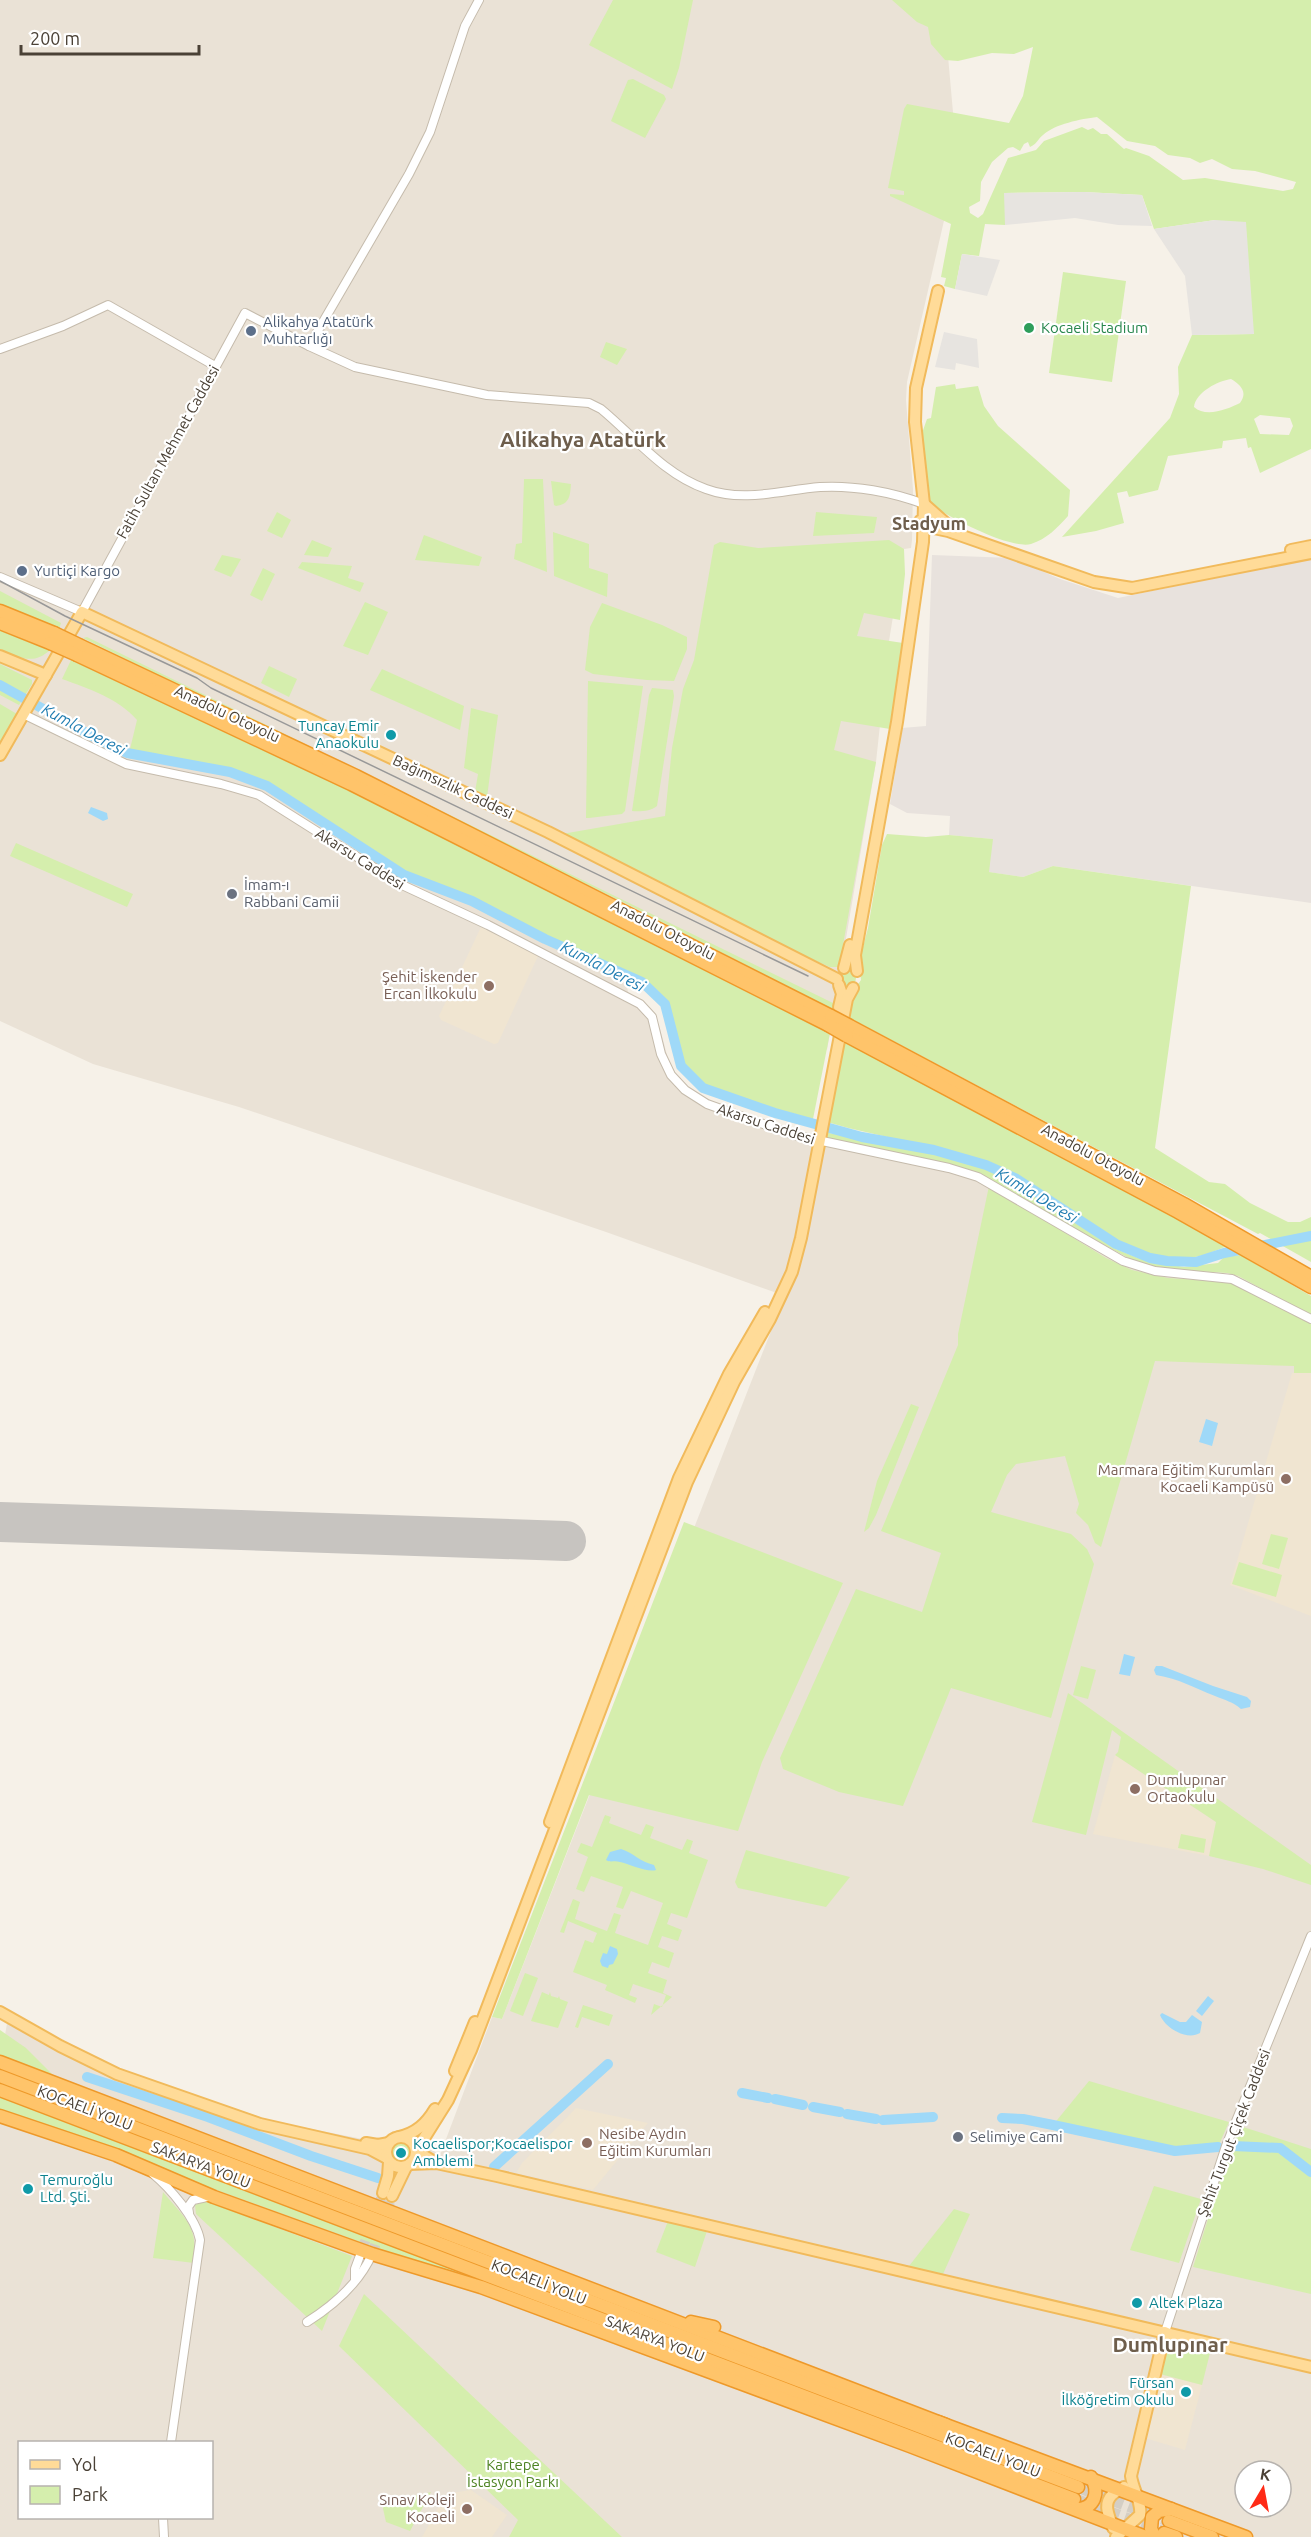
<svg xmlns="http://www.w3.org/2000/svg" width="1311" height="2537" font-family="Ubuntu,sans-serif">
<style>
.residential{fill:#eae2d6;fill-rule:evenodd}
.industrial{fill:#e8e2dd}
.education{fill:#f0e5d1}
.green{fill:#d5eead;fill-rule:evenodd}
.parking{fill:#e7e4e0}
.water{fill:#9fd9f8}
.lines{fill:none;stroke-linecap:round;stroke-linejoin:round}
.river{stroke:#9fd9f8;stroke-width:10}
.runway{stroke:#c7c4c0;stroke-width:40}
.major-tunnel{stroke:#d4cec4;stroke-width:10;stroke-dasharray:10 5;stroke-linecap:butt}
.highway-tunnel{stroke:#d4cec4;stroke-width:12;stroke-dasharray:12 6;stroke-linecap:butt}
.minor-casing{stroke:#c5bbac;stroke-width:10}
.major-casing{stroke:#f1ba5b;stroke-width:14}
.highway-casing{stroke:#ee9929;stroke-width:15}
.minor{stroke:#fff;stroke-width:8}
.major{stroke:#ffdb98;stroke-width:10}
.highway{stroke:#ffc46a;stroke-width:12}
.tram{stroke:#989898;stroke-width:1.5}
.highway-bridge-casing{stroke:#ee9929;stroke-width:15;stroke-linecap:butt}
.highway-bridge{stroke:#ffc46a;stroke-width:12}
.leisure-dot{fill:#2e9e5b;stroke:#fff;stroke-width:2}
.service-dot{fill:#5c6f8a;stroke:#fff;stroke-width:2}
.culture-dot{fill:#0f9aa8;stroke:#fff;stroke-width:2}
.worship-dot{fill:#6b7280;stroke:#fff;stroke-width:2}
.education-dot{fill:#8d6e63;stroke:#fff;stroke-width:2}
.labels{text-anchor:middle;stroke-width:4.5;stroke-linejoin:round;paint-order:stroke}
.service-label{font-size:15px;fill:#4e5e75;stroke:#fff;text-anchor:start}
.leisure-label{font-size:15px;fill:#27864d;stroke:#fff;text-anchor:start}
.street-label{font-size:15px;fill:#4a4136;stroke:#fff}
.culture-label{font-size:15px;fill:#0d838f;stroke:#fff;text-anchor:start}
.worship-label{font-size:15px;fill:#5b616d;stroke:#fff;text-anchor:start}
.education-label{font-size:15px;fill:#785e54;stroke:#fff;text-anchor:end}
.park-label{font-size:15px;fill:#4d8322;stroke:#fff}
.water-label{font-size:16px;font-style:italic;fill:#207db1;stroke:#fff}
.quarter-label{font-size:18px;font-weight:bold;fill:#6e5e4c;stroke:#fff}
.district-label{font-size:21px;font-weight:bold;fill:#6e5e4c;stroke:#fff}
</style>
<rect width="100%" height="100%" fill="#f6f1e8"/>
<path class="residential" d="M0 0H943L960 191 946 212 907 382 906 400 913 489 912 540 911 548 904 549 889 641 876 762 827 1050 620 948 628 992 651 1009 659 1025 671 1070 681 1082 698 1094 721 1105 792 1129 966 1172 1123 1261 1224 1277 1311 1319V2537H0V2064L9 2012 107 2065 189 2094 276 2122 383 2143 392 2136 406 2132 440 2155 492 2017 502 2019 782 1303 781 1296 774 1292 606 1232 239 1107 93 1064 0 1021ZM20 2442H212V2518H20ZM1245 2471H1281V2507H1245Z"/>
<polygon class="industrial" points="932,555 1012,558 1060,579 1118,598 1311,558 1311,903 1053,866 1023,877 988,872 992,839 949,835 950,816 907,813 890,804 902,728 926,726"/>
<g class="education">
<polygon points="481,927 538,956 498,1043 494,1044 441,1020 439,1016"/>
<polygon points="1292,1373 1311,1373 1311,1616 1230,1585"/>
<polygon points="1115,1755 1216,1822 1209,1856 1093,1834"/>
<polygon points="576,2108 648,2123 593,2190 516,2173 522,2163"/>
<polygon points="1160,2374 1202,2385 1185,2450 1145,2438"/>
<polygon points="471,2490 507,2515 492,2537 422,2537 444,2497 451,2493"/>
</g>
<g class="green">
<polygon points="613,0 693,0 679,68 672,89 589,45"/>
<path d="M892 0H1311V449L1260 473 1251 447 1248 448 1246 438 1223 441 1222 448 1168 456 1158 490 1129 497 1127 491 1117 493 1124 523 1096 531 1062 537 1170 418 1179 394 1178 367 1192 335 1254 334 1215 220 1154 229 1142 195 1084 192 1005 193V225L985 224 979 256 962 254 955 289 944 286 946 278 941 277 951 224 890 196V194L904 195V191L888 188 904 109 907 104 1009 123 1023 96 1033 47 1014 54 992 53 958 61 945 60 931 44 928 27 917 22ZM1097 117 1127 141 1155 146 1168 155 1190 158 1200 163 1212 159 1232 169 1255 171 1296 182 1293 189 1283 191 1205 178 1183 180 1149 156 1126 148 1124 149 1107 134H1101L1093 128 1088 130 1082 127 1044 141 1036 150 1008 158 983 214 978 218 970 213 969 207 980 201 981 182 992 162 1008 148 1013 147 1020 151 1024 144 1028 142 1030 147C1037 144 1037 140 1043 135 1055 124 1081 119 1097 117ZM1231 379C1241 385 1248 392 1240 403 1228 409 1206 418 1194 407 1196 392 1218 381 1231 379ZM1260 415 1290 418 1293 426 1289 435 1260 434 1254 419Z"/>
<polygon points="633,79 664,95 666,99 645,138 611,121 628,80"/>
<polygon points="1063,272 1126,281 1112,382 1049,373"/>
<polygon points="606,342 627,349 617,365 600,357"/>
<path d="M955 384 956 389 978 386 984 406 998 426 1070 490 1068 516C1057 528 1047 539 1031 544 1011 550 942 515 926 500L921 436 927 419 931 418 936 387Z"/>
<polygon points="524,479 543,479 547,572 514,559 516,544 522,543"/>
<path d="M551 481 571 484C570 496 570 504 556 506L554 505Z"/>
<polygon points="277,512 291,520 282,538 267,531"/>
<polygon points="816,512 877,517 874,533 813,536"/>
<polygon points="553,532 589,544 589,568 608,574 607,597 554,576"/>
<polygon points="424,535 482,557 479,566 415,560"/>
<polygon points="312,540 332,548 328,557 304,555"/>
<polygon points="889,540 904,549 905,574 900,620 864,613 857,636 903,643 890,729 841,721 834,750 876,762 839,967 830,967 809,958 562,834 665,816 672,748 683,689 694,660 714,545 720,542 758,548"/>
<polygon points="222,555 241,559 231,577 214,570"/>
<polygon points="302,562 352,566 348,578 364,583 360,592 298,568"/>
<polygon points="263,568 275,574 262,601 250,595"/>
<polygon points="0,591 61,623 59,629 0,604"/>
<polygon points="365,602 388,612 368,655 343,646"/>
<polygon points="602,603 662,625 687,637 687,649 674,681 647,680 593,674 585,670 590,627"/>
<path d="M0 629 50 650C33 666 19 657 0 649Z"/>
<polygon points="87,637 835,1004 834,1010 627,904 83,638"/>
<path d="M71 660 344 788 669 950 830 1033 813 1119 736 1098 704 1085 684 1065 667 1002 658 991 630 972 574 949 478 901 402 871 272 785C257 777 240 771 223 767 192 759 159 761 130 749L137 720C118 698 89 689 62 679Z"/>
<polygon points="0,664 32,680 32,684 19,705 0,695"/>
<polygon points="269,666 297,679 289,697 261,683"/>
<polygon points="382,669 464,706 460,730 370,690"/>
<polygon points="588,681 643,686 625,811 622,814 589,818 586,818"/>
<path d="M652 688 673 690 674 696 657 806C651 811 640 812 632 811L649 695Z"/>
<polygon points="0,704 17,714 0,744"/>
<polygon points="471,708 498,715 487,797 475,792 478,774 464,768"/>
<polygon points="887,834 926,837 949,835 993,839 989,872 1023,877 1053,866 1191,886 1155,1148 1209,1182 1225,1184 1250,1203 1288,1222 1300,1222 1311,1217 1311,1262 1260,1233 1258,1234 848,1017 854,990 861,980 859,962 868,928 882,845"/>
<polygon points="16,843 133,894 127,907 10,856"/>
<circle cx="848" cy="978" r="8"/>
<path d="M843 1041 1228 1246C1216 1250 1202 1257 1189 1258 1120 1268 1058 1189 999 1167 943 1145 884 1139 827 1122Z"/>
<polygon points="824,1132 930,1152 981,1166 1011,1181 1116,1249 1138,1258 1184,1267 1218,1263 1224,1257 1240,1255 1311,1296 1311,1315 1238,1276 1227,1273 1162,1269 1134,1261 978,1177 823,1142"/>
<polygon points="989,1186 1106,1258 1132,1270 1168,1278 1230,1282 1311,1324 1311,1373 1294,1373 1294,1366 1155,1361 1101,1547 1095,1543 1088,1525 1076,1513 1079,1504 1065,1456 1016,1464 1007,1475 991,1512 1071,1534 1087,1549 1094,1564 1051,1718 951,1688 903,1806 839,1792 783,1769 780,1758 856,1589 922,1612 941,1553 881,1531 958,1345 958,1334"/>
<polygon points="911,1404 919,1407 876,1515 869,1528 864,1532 877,1481"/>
<polygon points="684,1522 843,1583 762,1762 738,1831 589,1795 502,2019 492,2017"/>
<polygon points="1271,1534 1288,1538 1279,1569 1262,1564"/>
<polygon points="1239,1562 1282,1575 1276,1597 1232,1584"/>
<polygon points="1081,1666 1096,1670 1088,1699 1073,1695"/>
<polygon points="1068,1693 1311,1865 1311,1885 1263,1869 1209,1856 1216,1822 1115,1755 1118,1752 1121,1737 1112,1730 1086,1835 1032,1822"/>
<polygon points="605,1815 611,1817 609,1823 641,1835 646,1824 654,1827 650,1838 682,1850 687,1839 693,1841 689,1853 708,1860 687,1918 671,1913 667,1924 682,1930 678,1941 662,1936 658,1947 674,1953 669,1968 652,1962 648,1973 667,1980 663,1993 672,1997 651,2015 654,2004 662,2007 666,1995 633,1984 629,1995 637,1998 635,2003 605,1990 607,1985 573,1972 585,1940 593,1943 597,1933 568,1921 564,1933 560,1932 573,1899 580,1902 575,1919 607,1931 614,1913 621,1915 615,1933 648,1945 663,1903 631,1891 623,1909 616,1907 623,1887 591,1876 584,1892 576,1889 588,1857 577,1852 581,1843 592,1847"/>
<polygon points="1181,1834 1206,1839 1204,1853 1178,1848"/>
<polygon points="746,1850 850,1877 826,1907 738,1888 735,1882"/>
<polygon points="525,1973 538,1978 523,2016 510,2011"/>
<polygon points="542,1992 549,1995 550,1992 551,1996 558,1998 559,1996 560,1999 568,2002 558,2028 531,2021"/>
<polygon points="583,2005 613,2015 609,2026 582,2017 578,2028 575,2027"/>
<polygon points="0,2030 26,2048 62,2084 0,2060"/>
<polygon points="1089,2081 1229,2122 1218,2147 1175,2151 1053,2125"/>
<polygon points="0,2095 557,2306 502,2293 0,2112"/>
<polygon points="1240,2126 1311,2149 1311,2294 1193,2267 1221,2177"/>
<circle cx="401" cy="2152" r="13"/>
<polygon points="1154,2186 1201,2199 1179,2263 1130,2250"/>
<path d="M163 2192C186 2220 198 2225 194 2263L153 2258Z"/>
<polygon points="206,2201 352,2256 322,2331 196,2214 195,2205"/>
<polygon points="954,2209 970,2214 943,2274 909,2266"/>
<polygon points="668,2221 707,2231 695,2267 656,2252"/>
<polygon points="364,2294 622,2537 509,2537 518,2520 339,2346"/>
<polygon points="1184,2343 1211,2349 1202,2385 1160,2374 1167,2349"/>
<polygon points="431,2492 410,2531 386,2522 382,2504"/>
</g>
<g class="parking">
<polygon points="1084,192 1142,195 1152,226 1118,225 1075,218 1005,225 1004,193"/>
<polygon points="1215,220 1246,222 1254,334 1192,335 1185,276 1154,229"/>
<polygon points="962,254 1000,260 987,296 955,289"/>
<polygon points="944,332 977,339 979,368 956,363 955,370 935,367"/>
</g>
<g class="water">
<polygon points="91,807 107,813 108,819 103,821 88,813"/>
<polygon points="1206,1419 1218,1423 1212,1446 1199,1442"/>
<polygon points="1124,1654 1135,1657 1130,1676 1119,1674"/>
<path d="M1156 1666H1162L1213 1686 1247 1697 1251 1701 1250 1707 1241 1709C1233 1702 1225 1700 1215 1696 1192 1687 1180 1679 1156 1675L1154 1670Z"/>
<path d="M621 1849C634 1853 640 1862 654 1865L656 1870C648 1873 629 1864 620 1862 614 1860 611 1863 606 1860L610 1852Z"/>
<polygon points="610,1946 617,1949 618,1954 613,1964 609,1965 608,1968 602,1966 600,1961 603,1953 607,1954"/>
<polygon points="1208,1996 1214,2001 1202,2016 1196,2011"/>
<path d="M1162 2013 1180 2022H1186L1192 2015 1202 2022 1200 2033C1187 2041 1165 2028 1160 2015Z"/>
</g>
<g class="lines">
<g class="river">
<polyline points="0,685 103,742 127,753 230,772 267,786 404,875 472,901 545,939 642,982 665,1004 681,1066 703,1088 775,1113 862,1137 934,1150 986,1165 1015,1178 1116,1244 1150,1258 1167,1261 1196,1262 1224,1253 1311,1236"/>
<polyline points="87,2077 208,2117 311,2156 378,2178"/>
<polyline points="742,2093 768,2098"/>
<polyline points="775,2099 803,2105"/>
<polyline points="813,2107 840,2112"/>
<polyline points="847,2114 876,2119"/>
<polyline points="1002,2118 1023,2119 1053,2125 1175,2151 1218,2147"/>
<polyline points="883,2120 933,2117"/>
<polyline points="1233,2146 1280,2148 1311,2172"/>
<polyline points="494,2167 608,2064"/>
</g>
<polyline class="runway" points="0,1522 566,1541"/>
<g class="major-tunnel">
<polyline points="362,2250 383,2193"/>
<polyline points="372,2254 392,2196"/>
</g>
<g class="highway-tunnel">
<polyline points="1078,2487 1169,2521"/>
<polyline points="1074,2499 1160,2531"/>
</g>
<defs>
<g id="minor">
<polyline points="309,346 409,174 430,132 465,26 479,0"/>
<polyline points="0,349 63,326 108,305 215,366"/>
<path d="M0 577 82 612 245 313 309 346 355 367 487 395 589 403 601 409C635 437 663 474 706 489 744 503 782 490 820 487 854 485 892 492 924 504"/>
<polyline points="23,714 126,764 221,784 259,795 400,884 488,925 640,1004 652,1017 661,1054 671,1075 685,1090 707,1104 794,1135 949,1168 978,1177 1123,1261 1155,1271 1232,1279 1311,1319"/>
<path d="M153 2174C170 2188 196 2218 200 2240L171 2442"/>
<polyline points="189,2213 188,2207 193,2200 207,2197"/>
<polyline points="355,2280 355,2269 362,2250"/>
<path d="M307 2322C334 2305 359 2284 372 2254"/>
<polyline points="1165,2332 1226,2146 1311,1936"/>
<polyline points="163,2518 164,2537"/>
</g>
<g id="major">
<polyline points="924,504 950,527"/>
<polyline points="920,521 924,526 948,531 1094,582 1132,588 1311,553"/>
<polyline points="1291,550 1311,546"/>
<polyline points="0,656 46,675"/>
<polyline points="0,755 82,612 548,832 837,979"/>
<polyline points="844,968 850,945"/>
<polyline points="857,971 855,955 897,722 923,542 924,504 915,422 916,388 938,291"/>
<polyline points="839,985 842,994 839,1007"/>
<polyline points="550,1822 679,1478 729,1374 765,1312"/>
<polyline points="0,2012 60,2046 117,2074 260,2124 370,2149 387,2158"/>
<polyline points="455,2071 475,2022"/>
<circle cx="401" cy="2152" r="15"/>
<path d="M399 2137C416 2133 426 2124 435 2109"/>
<polyline points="366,2143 378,2145 389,2143"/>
<polyline points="436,2163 416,2151 448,2100 471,2050 687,1482 734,1382 770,1319 792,1272 801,1238 847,999 853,988"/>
<polyline points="410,2164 436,2163 497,2176 1311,2367"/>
<polyline points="383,2193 388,2176 389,2162"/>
<polyline points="392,2196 406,2167"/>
<path d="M1113 2528C1110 2517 1102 2505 1112 2495 1116 2491 1121 2490 1124 2487"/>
<path d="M1116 2537 1140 2515C1142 2502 1133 2490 1131 2476L1165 2332"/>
</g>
<g id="highway">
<polyline points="0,611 54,633"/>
<polyline points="0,623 50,643"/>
<polyline points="81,646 356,776 831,1016"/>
<polyline points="77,655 351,784 828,1025"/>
<polyline points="850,1026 1184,1204 1311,1277"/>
<polyline points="847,1036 1178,1212 1311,1287"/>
<polyline points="0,2062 946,2425"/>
<polyline points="0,2076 1078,2487"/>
<polyline points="0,2090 1074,2499"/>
<polyline points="0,2116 116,2155 214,2197 372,2254 481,2287 910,2446 1146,2537"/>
<polyline points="691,2322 714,2327"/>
<polyline points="938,2422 1246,2537"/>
<path d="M1075 2509C1095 2510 1100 2492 1091 2477"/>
<polyline points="1169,2521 1212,2537"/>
<polyline points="1164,2533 1176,2537"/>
<polyline points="1155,2537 1151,2529 1152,2517 1159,2511 1171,2509"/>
</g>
</defs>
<use href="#minor" class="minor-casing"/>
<use href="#major" class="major-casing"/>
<use href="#highway" class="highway-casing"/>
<use href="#minor" class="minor"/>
<use href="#major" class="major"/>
<use href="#highway" class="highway"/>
<polyline class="tram" points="0,581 65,616 197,678 211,688 808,976"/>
<defs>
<g id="highway-bridge">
<polyline points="54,633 81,646"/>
<polyline points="50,643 77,655"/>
<polyline points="831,1016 850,1026"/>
<polyline points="828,1025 847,1036"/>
</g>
</defs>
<use href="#highway-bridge" class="highway-bridge-casing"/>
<use href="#highway-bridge" class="highway-bridge"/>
</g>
<circle class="leisure-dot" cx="1029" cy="328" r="6"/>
<g class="service-dot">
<circle cx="251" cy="331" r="6"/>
<circle cx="22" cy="571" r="6"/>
</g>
<g class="culture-dot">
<circle cx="391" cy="735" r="6"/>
<circle cx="401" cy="2153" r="6"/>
<circle cx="28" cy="2189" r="6"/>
<circle cx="1137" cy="2303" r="6"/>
<circle cx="1186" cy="2392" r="6"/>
</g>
<g class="worship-dot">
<circle cx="232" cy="894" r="6"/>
<circle cx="958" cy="2137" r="6"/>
</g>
<g class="education-dot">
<circle cx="489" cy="986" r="6"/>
<circle cx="1286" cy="1479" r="6"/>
<circle cx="1135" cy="1789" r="6"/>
<circle cx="587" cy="2143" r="6"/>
<circle cx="467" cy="2509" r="6"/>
</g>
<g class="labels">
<g class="service-label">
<text x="263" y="327">Alikahya Atatürk<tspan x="263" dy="17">Muhtarlığı</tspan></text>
<text x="34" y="576">Yurtiçi Kargo</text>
</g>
<g class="leisure-label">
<text x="1041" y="333">Kocaeli Stadium</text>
</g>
<g class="street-label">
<text transform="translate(168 452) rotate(-61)" y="5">Fatih Sultan Mehmet Caddesi</text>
<text transform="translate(227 714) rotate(25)" y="5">Anadolu Otoyolu</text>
<text transform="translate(453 787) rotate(25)" y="5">Bağımsızlık Caddesi</text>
<text transform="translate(360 859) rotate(32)" y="5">Akarsu Caddesi</text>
<text transform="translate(663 930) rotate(27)" y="5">Anadolu Otoyolu</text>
<text transform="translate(766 1124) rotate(18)" y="5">Akarsu Caddesi</text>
<text transform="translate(1093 1155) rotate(28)" y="5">Anadolu Otoyolu</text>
<text transform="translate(85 2108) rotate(21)" y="5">KOCAELİ YOLU</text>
<text transform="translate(1234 2133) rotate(-69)" y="5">Şehit Turgut Çiçek Caddesi</text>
<text transform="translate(201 2165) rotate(21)" y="5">SAKARYA YOLU</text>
<text transform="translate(539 2282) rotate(21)" y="5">KOCAELİ YOLU</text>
<text transform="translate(655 2339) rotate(21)" y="5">SAKARYA YOLU</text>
<text transform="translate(993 2455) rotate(21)" y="5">KOCAELİ YOLU</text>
</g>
<g class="culture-label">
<text x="379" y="731" text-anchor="end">Tuncay Emir<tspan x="379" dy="17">Anaokulu</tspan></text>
<text x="413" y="2149">Kocaelispor;Kocaelispor<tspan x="413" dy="17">Amblemi</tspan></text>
<text x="40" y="2185">Temuroğlu<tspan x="40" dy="17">Ltd. Şti.</tspan></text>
<text x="1149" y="2308">Altek Plaza</text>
<text x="1174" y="2388" text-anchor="end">Fürsan<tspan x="1174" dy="17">İlköğretim Okulu</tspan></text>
</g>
<g class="worship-label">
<text x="244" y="890">İmam-ı<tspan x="244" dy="17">Rabbani Camii</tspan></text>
<text x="970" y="2142">Selimiye Cami</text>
</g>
<g class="education-label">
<text x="477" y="982">Şehit İskender<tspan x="477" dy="17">Ercan İlkokulu</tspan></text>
<text x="1274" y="1475">Marmara Eğitim Kurumları<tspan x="1274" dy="17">Kocaeli Kampüsü</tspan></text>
<text x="1147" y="1785" text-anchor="start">Dumlupınar<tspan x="1147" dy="17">Ortaokulu</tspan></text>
<text x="599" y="2139" text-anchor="start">Nesibe Aydın<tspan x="599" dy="17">Eğitim Kurumları</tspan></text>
<text x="455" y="2505">Sınav Koleji<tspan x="455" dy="17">Kocaeli</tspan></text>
</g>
<g class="park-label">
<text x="513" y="2470">Kartepe<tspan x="513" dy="17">İstasyon Parkı</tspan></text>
</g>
<g class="water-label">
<text transform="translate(84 729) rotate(28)" y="6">Kumla Deresi</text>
<text transform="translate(603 966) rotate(27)" y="6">Kumla Deresi</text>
<text transform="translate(1037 1195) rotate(31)" y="6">Kumla Deresi</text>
</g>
<g class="quarter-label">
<text x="929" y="530">Stadyum</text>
</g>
<g class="district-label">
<text x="583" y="447">Alikahya Atatürk</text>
<text x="1170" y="2352">Dumlupınar</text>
</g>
</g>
<rect x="18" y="2441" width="195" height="78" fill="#ffffff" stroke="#b7b3af" stroke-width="1.5"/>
<rect x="30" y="2460" width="30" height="9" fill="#ffdb98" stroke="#b7b3af" stroke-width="1.5"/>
<text x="72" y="2471" font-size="18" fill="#4a4136">Yol</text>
<rect x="30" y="2486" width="30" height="18" fill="#d5eead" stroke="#b7b3af" stroke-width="1.5"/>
<text x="72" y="2501" font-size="18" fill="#4a4136">Park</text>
<g transform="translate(1263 2489) rotate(10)"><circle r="28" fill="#ffffff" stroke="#b7b3af" stroke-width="1.5"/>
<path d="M0-4.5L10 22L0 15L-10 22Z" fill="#ff2a16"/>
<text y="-9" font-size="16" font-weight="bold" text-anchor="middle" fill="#4a4136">K</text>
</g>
<path d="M21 45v9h178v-9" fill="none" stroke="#4a4136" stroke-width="3"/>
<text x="30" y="45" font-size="18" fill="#4a4136" stroke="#ffffff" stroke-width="4.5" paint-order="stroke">200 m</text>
</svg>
